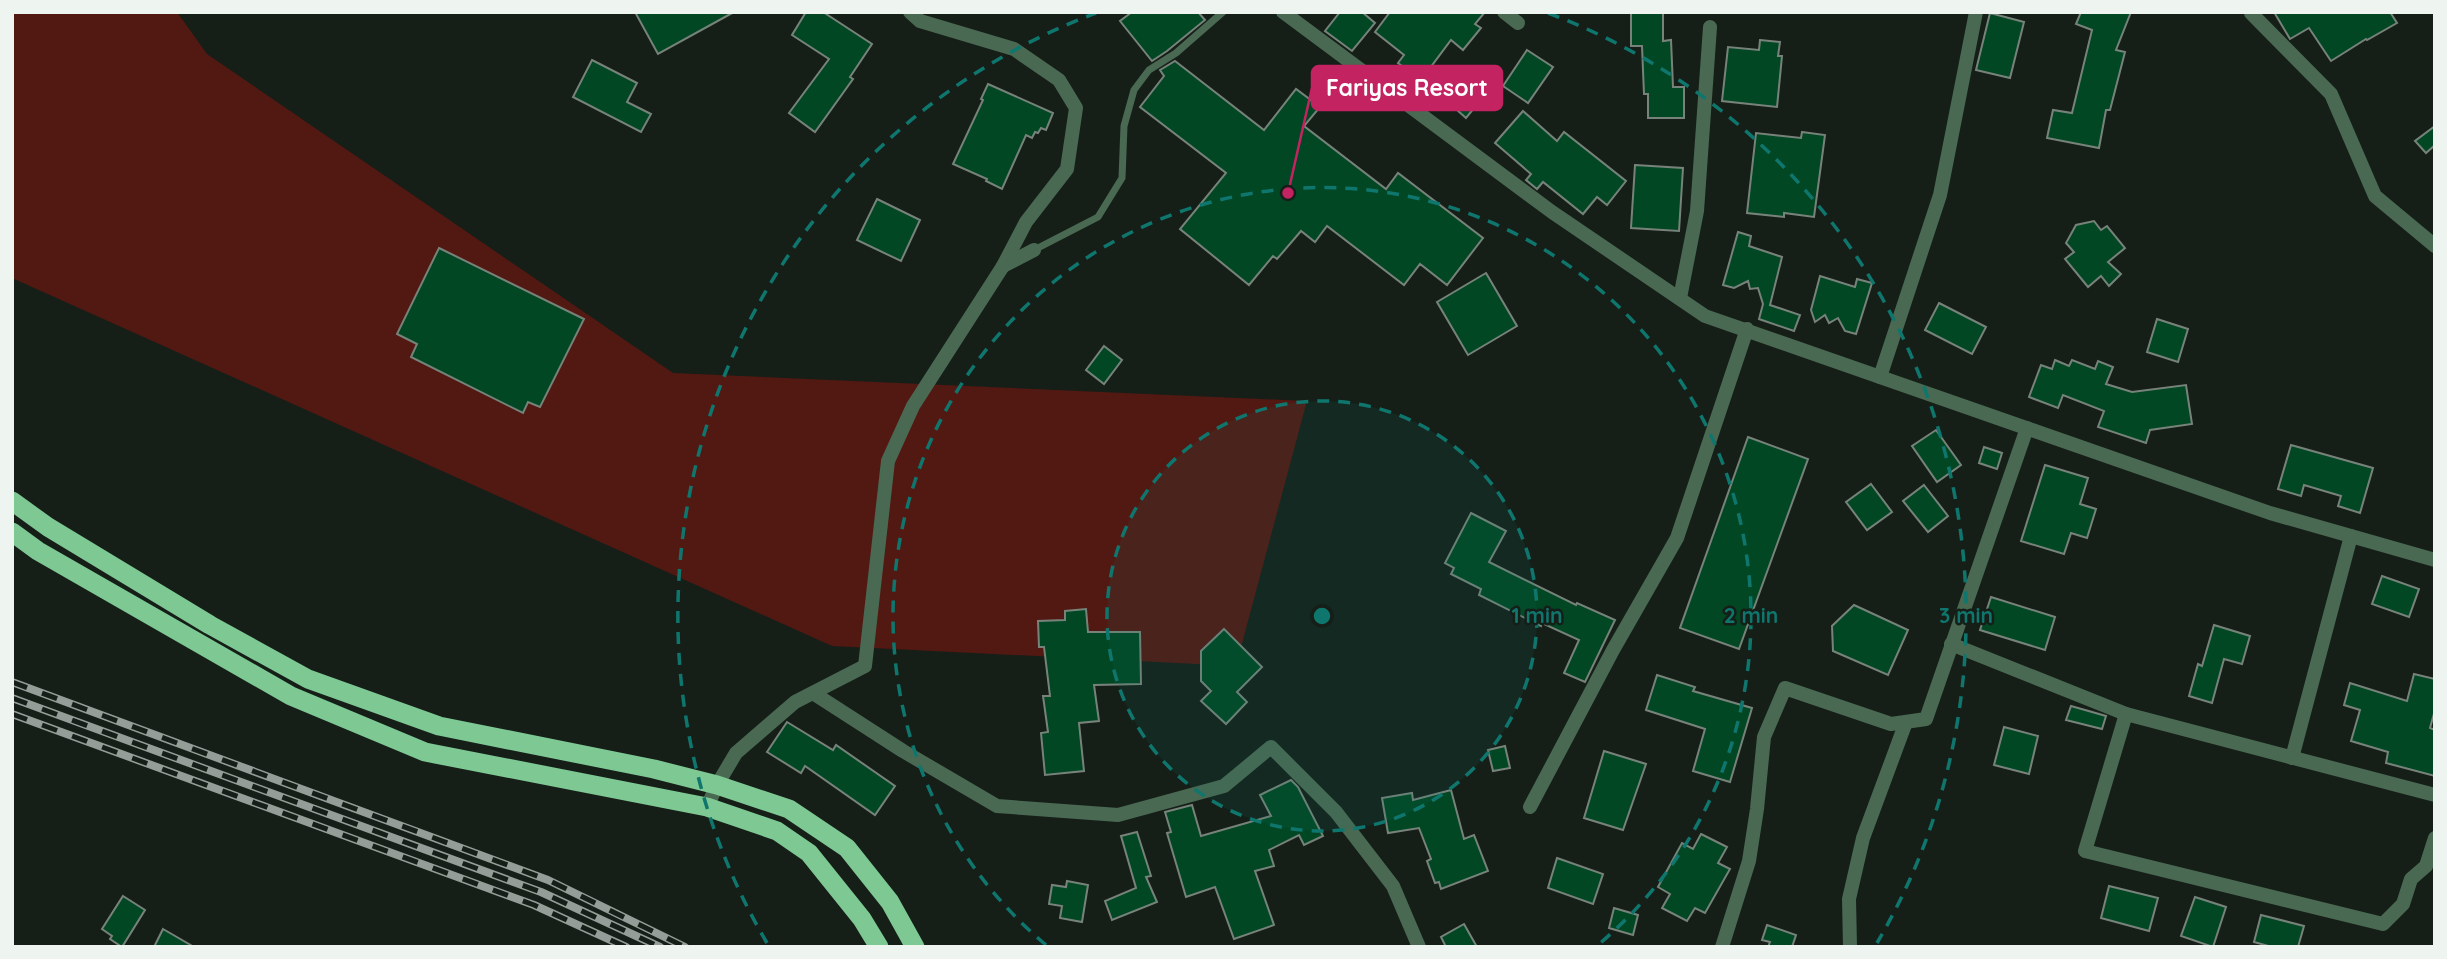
<svg xmlns="http://www.w3.org/2000/svg" width="2447" height="959" font-family="Quicksand,sans-serif">
<style>
.green{fill:#521812}
.building{fill:#014723;stroke:#77837a;stroke-width:2}
.lines{fill:none;stroke-linecap:round;stroke-linejoin:round}
.service{stroke:#4a6953;stroke-width:7}
.minor{stroke:#4a6953;stroke-width:14}
.trunk{stroke:#7ec894;stroke-width:19}
.rail-casing{stroke:#959d98;stroke-width:8}
.rail{stroke:#151f18;stroke-width:5;stroke-dasharray:16;stroke-linecap:butt}
.ring{fill:none;stroke:#0f766e;stroke-width:3.5;stroke-dasharray:12 9}
.centre{fill:#0f766e;stroke:#151f18;stroke-width:3.5}
.ring-label{font-size:21px;text-anchor:middle;font-weight:bold;fill:#0f766e;stroke:#151f18;stroke-width:5;stroke-linejoin:round;paint-order:stroke}
.leader{fill:none;stroke:#c42362;stroke-width:2.5}
.callout-dot{fill:#c42362;stroke:#151f18;stroke-width:2.5}
.callout{fill:#c42362;stroke:#c42362;stroke-width:2.5}
.callout-label{font-size:23px;text-anchor:middle;font-weight:bold;fill:#fff}
</style>
<rect width="100%" height="100%" fill="#151f18"/>
<polygon class="green" points="12,12 177,12 207,54 673,373 1307,401 1236,666 832,646 12,278"/>
<g class="building">
<polygon points="635,12 734,12 658,54"/>
<polygon points="806,12 823,12 872,44 850,77 853,79 815,132 789,113 829,59 792,35"/>
<polygon points="1132,12 1198,12 1205,20 1167,51 1152,61 1120,21"/>
<polygon points="1340,12 1362,12 1375,23 1352,51 1325,31"/>
<polygon points="1390,12 1485,12 1475,24 1481,28 1463,50 1451,40 1421,80 1398,63 1404,55 1375,32"/>
<polygon points="1631,12 1663,12 1663,41 1671,40 1673,87 1684,87 1684,118 1648,118 1648,94 1644,94 1642,46 1631,46"/>
<polygon points="2081,12 2131,12 2116,50 2125,52 2110,110 2106,110 2099,148 2047,138 2053,110 2072,113 2092,30 2076,24"/>
<polygon points="2274,12 2390,12 2397,23 2367,40 2366,39 2331,61 2309,28 2290,39"/>
<polygon points="1990,13 2024,22 2010,78 1976,70"/>
<polygon points="1760,40 1780,42 1778,56 1782,56 1777,107 1722,101 1728,47 1759,50"/>
<polygon points="1527,50 1553,67 1528,103 1503,86"/>
<polygon points="592,60 637,83 627,102 651,114 641,132 573,97"/>
<polygon points="1175,61 1264,130 1296,89 1320,107 1304,126 1386,189 1398,173 1483,238 1447,285 1420,264 1404,285 1327,226 1315,242 1301,231 1277,259 1273,256 1249,285 1180,229 1226,173 1140,107 1164,76 1160,70"/>
<polygon points="1473,71 1492,86 1466,118 1448,102"/>
<polygon points="988,84 1053,113 1046,130 1041,128 1038,133 1035,132 1032,138 1026,135 1002,189 986,181 987,179 953,164 983,100 981,99"/>
<polygon points="1523,111 1557,141 1564,132 1626,181 1607,205 1597,197 1583,214 1543,182 1537,189 1526,180 1531,174 1495,143"/>
<polygon points="2435,126 2435,145 2426,153 2415,141"/>
<polygon points="1802,132 1825,135 1814,217 1784,213 1784,217 1747,213 1756,133 1801,138"/>
<polygon points="1635,165 1683,168 1679,231 1631,228"/>
<polygon points="877,199 920,220 901,261 857,240"/>
<polygon points="2094,221 2101,230 2107,226 2125,248 2108,262 2121,274 2109,286 2101,276 2088,287 2065,259 2074,252 2066,243 2076,225"/>
<polygon points="1738,232 1751,236 1749,246 1782,257 1770,305 1800,315 1794,331 1759,319 1763,304 1758,288 1750,289 1748,281 1734,288 1723,285"/>
<polygon points="439,248 584,319 540,407 528,402 523,413 411,357 417,344 397,334"/>
<polygon points="1486,273 1517,326 1468,355 1437,302"/>
<polygon points="1820,276 1855,287 1857,279 1872,283 1856,334 1845,331 1838,318 1829,323 1825,315 1815,322 1811,310"/>
<polygon points="1939,303 1986,327 1972,354 1925,330"/>
<polygon points="2157,319 2188,329 2178,362 2147,352"/>
<polygon points="1104,346 1122,360 1104,384 1086,370"/>
<polygon points="2055,360 2069,366 2072,360 2095,369 2098,361 2113,367 2106,384 2132,392 2186,385 2192,424 2150,430 2146,443 2098,427 2104,411 2063,395 2058,408 2029,397 2041,365 2052,369"/>
<polygon points="1936,430 1961,465 1937,482 1912,446"/>
<polygon points="1748,437 1808,459 1739,649 1680,628"/>
<polygon points="2291,445 2373,468 2360,513 2338,506 2341,496 2304,485 2301,496 2278,489"/>
<polygon points="1984,447 2002,453 1997,469 1979,463"/>
<polygon points="2045,465 2088,478 2080,504 2096,509 2087,538 2071,533 2064,554 2021,541"/>
<polygon points="1871,484 1892,512 1867,530 1846,502"/>
<polygon points="1924,485 1948,516 1928,532 1903,501"/>
<polygon points="1471,513 1506,531 1489,562 1576,605 1577,603 1615,620 1585,682 1564,673 1579,640 1542,623 1541,626 1479,595 1481,589 1451,574 1454,568 1445,563"/>
<polygon points="2382,576 2419,589 2409,617 2372,604"/>
<polygon points="1991,597 2055,617 2045,650 1980,630"/>
<polygon points="1854,605 1908,630 1888,675 1833,651 1832,626"/>
<polygon points="1086,609 1088,632 1140,632 1141,684 1094,685 1099,721 1079,723 1084,771 1045,775 1041,733 1048,732 1043,696 1050,696 1044,647 1039,647 1038,621 1065,620 1065,611"/>
<polygon points="2214,625 2250,636 2242,664 2224,659 2212,703 2189,696 2198,664 2202,666"/>
<polygon points="1224,629 1262,667 1237,692 1247,702 1226,724 1201,701 1211,691 1201,681 1201,651"/>
<polygon points="2414,674 2435,679 2435,710 2430,728 2435,730 2435,776 2386,763 2388,752 2351,741 2360,710 2344,705 2350,683 2407,701"/>
<polygon points="1657,675 1695,687 1693,691 1752,708 1730,782 1693,771 1705,729 1646,710"/>
<polygon points="2071,706 2106,716 2102,729 2066,720"/>
<polygon points="787,722 833,750 836,745 895,786 875,815 805,766 801,773 767,752"/>
<polygon points="2004,727 2038,736 2029,774 1994,765"/>
<polygon points="1505,746 1510,768 1493,771 1488,750"/>
<polygon points="1604,751 1646,764 1623,830 1584,818"/>
<polygon points="1291,780 1298,787 1323,836 1304,845 1299,835 1269,850 1274,866 1255,871 1274,925 1234,939 1215,887 1186,897 1167,833 1171,832 1165,812 1192,805 1201,836 1271,816 1260,795"/>
<polygon points="1451,790 1464,839 1474,835 1488,871 1441,889 1439,882 1435,883 1427,861 1431,859 1419,828 1388,833 1382,798 1412,793 1413,800"/>
<polygon points="1137,832 1151,876 1146,877 1157,902 1112,920 1105,901 1136,888 1121,836"/>
<polygon points="1701,834 1727,847 1718,863 1730,869 1705,913 1695,908 1687,921 1662,908 1670,894 1658,887 1682,843 1693,849"/>
<polygon points="1557,858 1603,874 1593,904 1548,888"/>
<polygon points="1067,881 1088,885 1082,922 1060,918 1062,906 1049,904 1052,885 1066,887"/>
<polygon points="2109,886 2158,898 2149,931 2101,918"/>
<polygon points="123,896 145,910 122,947 110,939 112,936 102,929"/>
<polygon points="2195,897 2226,907 2213,947 2181,936"/>
<polygon points="1614,908 1638,915 1633,935 1609,928"/>
<polygon points="2261,915 2304,926 2298,947 2272,947 2254,942"/>
<polygon points="1464,924 1477,947 1446,947 1441,937"/>
<polygon points="1767,925 1796,935 1792,947 1768,947 1770,942 1762,940"/>
<polygon points="163,929 194,947 154,947"/>
</g>
<g class="lines">
<polyline class="service" points="1034,250 1098,217 1122,178 1124,126 1134,90 1149,70 1176,53 1223,12"/>
<g class="minor">
<polyline points="1283,12 1552,212 1705,316 2270,513 2435,560"/>
<polyline points="1504,12 1518,23"/>
<polyline points="2251,13 2331,94 2375,196 2435,246"/>
<polyline points="1003,266 1034,250"/>
<polyline points="1680,298 1697,211 1710,27"/>
<polyline points="1880,377 1940,195 1976,12"/>
<polyline points="1951,644 2126,714"/>
<polyline points="813,693 903,751 997,806 1118,815 1224,786 1271,747 1336,812 1393,886 1419,947"/>
<polyline points="2292,758 2351,536"/>
<polyline points="2435,795 2126,714 2085,851 2383,924 2403,904 2411,879 2426,866 2435,838"/>
<polyline points="707,807 717,785 736,753 795,702 865,666 888,461 913,406 1003,266 1026,222 1067,169 1076,108 1059,80 1014,49 920,21 910,12"/>
<polyline points="1530,807 1613,650 1677,538 1747,329"/>
<polyline points="1722,947 1749,861 1757,809 1764,737 1785,688 1891,724 1926,719 2027,428"/>
<polyline points="1850,947 1849,899 1863,838 1906,722"/>
</g>
<g class="trunk">
<polyline points="12,501 48,527 210,625 308,679 439,726 654,769 717,785 789,809 847,848 890,902 915,947"/>
<polyline points="12,532 38,551 291,696 425,752 707,807 777,831 809,853 862,919 879,947"/>
</g>
<defs>
<g id="rail">
<polyline points="12,682 548,880 685,947"/>
<polyline points="12,698 541,892 660,947"/>
<polyline points="12,714 534,905 626,947"/>
</g>
</defs>
<use href="#rail" class="rail-casing"/>
<use href="#rail" class="rail"/>
</g>
<circle cx="1322" cy="616" r="215" fill="#0f766e" fill-opacity=".12"/>
<g class="ring">
<circle cx="1322" cy="616" r="215"/>
<path d="M1046 945A429 429 0 1 1 1598 945"/>
<path d="M767 943A644 644 0 0 1 1096 13M1548 13A644 644 0 0 1 1877 943"/>
</g>
<circle cx="1322" cy="616" r="10" class="centre"/>
<g class="ring-label">
<text x="1537" y="623">1 min</text>
<text x="1751" y="623">2 min</text>
<text x="1966" y="623">3 min</text>
</g>
<path class="leader" d="M1288 193L1312 88"/>
<circle class="callout-dot" cx="1288" cy="193" r="7"/>
<rect class="callout" x="1312" y="66" width="190" height="44" rx="7"/>
<g class="callout-label">
<text x="1407" y="96">Fariyas Resort</text>
</g>
<rect width="2447" height="959" fill="none" stroke="#eef5f0" stroke-width="28"/>
</svg>
